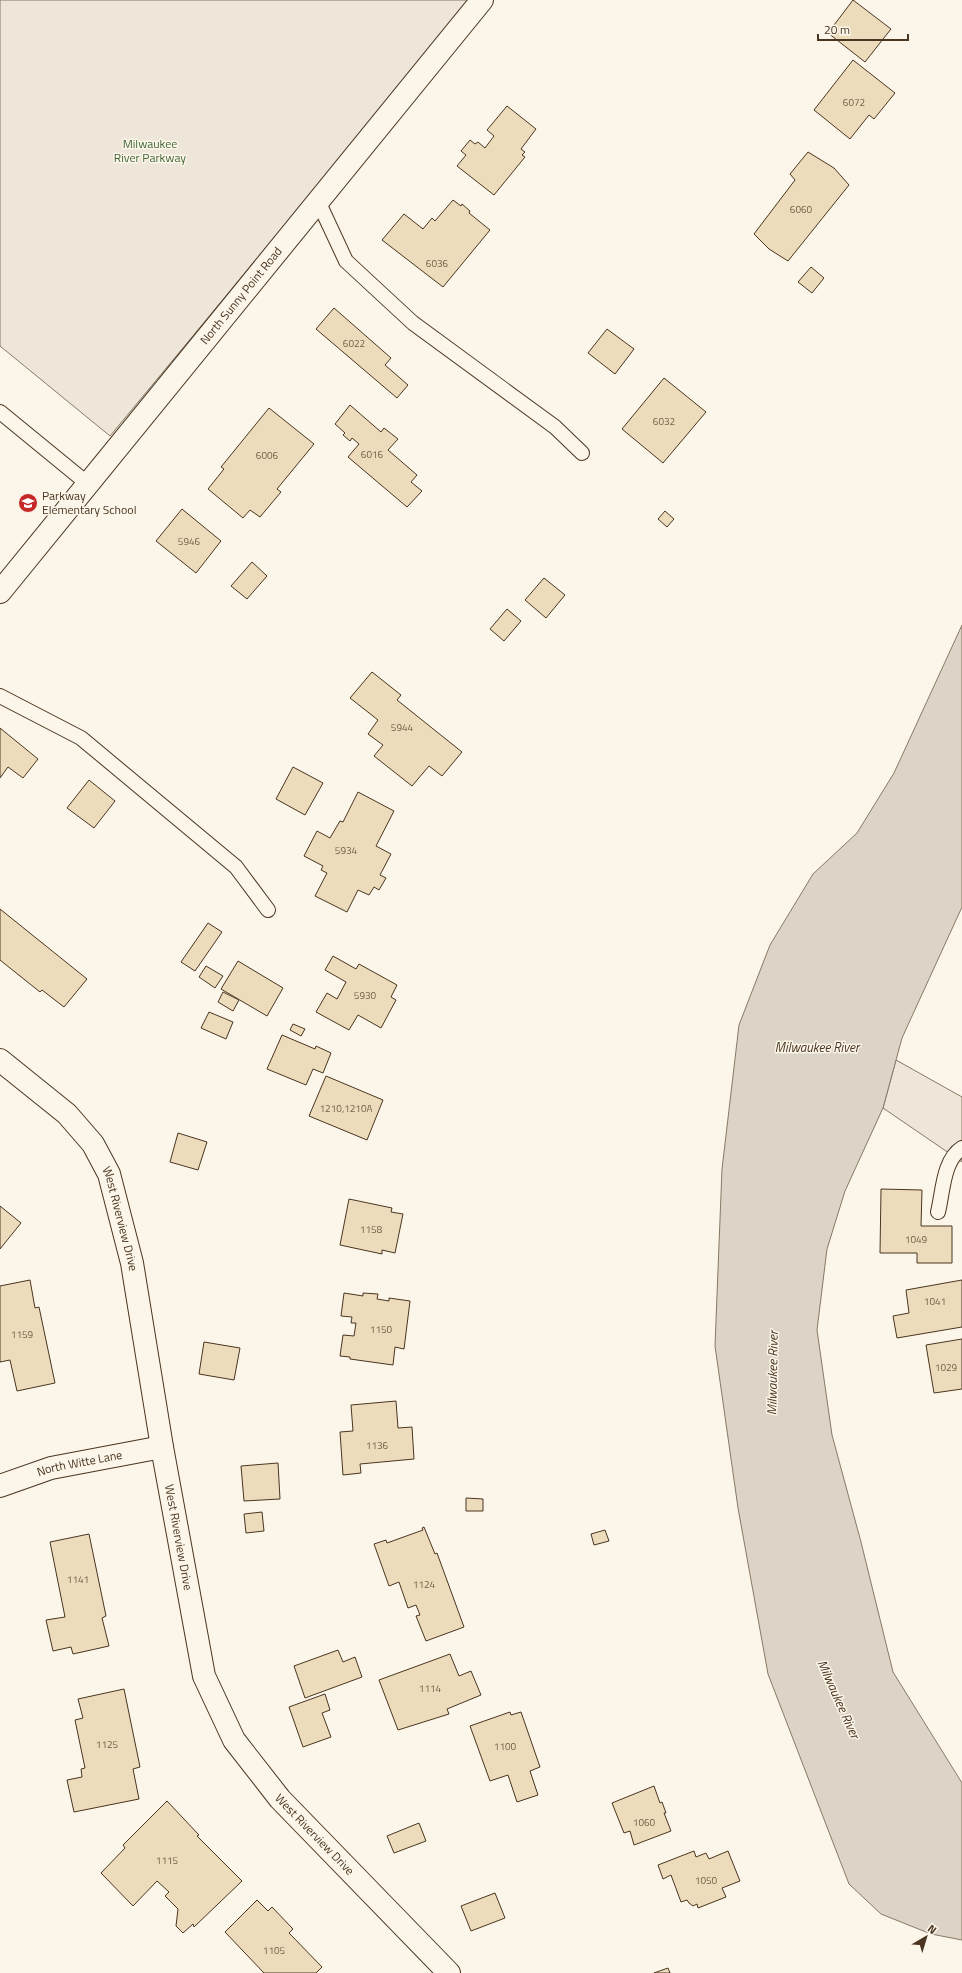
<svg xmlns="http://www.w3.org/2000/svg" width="962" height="1973" font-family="'Titillium Web',sans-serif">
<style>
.green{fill:#ede6d9;stroke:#887966}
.water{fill:#dcd4c6;stroke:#887966}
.building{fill:#ecdcbc;stroke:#4a3520}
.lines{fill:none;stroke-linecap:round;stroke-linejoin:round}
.lane-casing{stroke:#4a3520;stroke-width:16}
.street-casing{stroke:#4a3520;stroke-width:24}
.lane{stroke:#fbf6e9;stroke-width:14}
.street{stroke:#fbf6e9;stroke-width:22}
.labels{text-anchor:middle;stroke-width:3;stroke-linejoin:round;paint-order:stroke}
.number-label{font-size:10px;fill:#725f47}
.park-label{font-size:12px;fill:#436837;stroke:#fbf6e9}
.street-label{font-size:12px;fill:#4a3520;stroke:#fbf6e9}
.poi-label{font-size:12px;fill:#4a3520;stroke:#fbf6e9;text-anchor:start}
.water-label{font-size:13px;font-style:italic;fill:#4a3520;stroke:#fbf6e9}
</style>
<rect width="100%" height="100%" fill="#fbf6e9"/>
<g class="green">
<polygon points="0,0 471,0 110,436 0,346"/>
<polygon points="896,1060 962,1097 962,1162 883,1108"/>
</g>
<polygon class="water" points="962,625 962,907 902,1038 883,1108 845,1191 827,1249 817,1330 832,1435 861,1542 893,1672 962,1783 962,1940 931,1934 881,1914 849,1884 768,1674 738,1508 715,1346 722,1169 739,1025 770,945 813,874 857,833 894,773"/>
<g class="building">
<polygon points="853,0 891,29 865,62 828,33"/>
<polygon points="853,60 895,93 874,119 869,115 850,139 814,110"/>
<polygon points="507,106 536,129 521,149 525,152 522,155 525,157 494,195 457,166 466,155 461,151 470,140 475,144 478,142 485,148 494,136 487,130"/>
<polygon points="808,152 834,168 849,185 788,261 769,249 754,234 795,180 790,174"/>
<polygon points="453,200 461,206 462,204 470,211 469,213 490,230 443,287 382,240 404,214 423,229 432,218 435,221"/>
<polygon points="811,267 824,278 812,293 798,282"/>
<polygon points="334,308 391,358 385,365 408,385 397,398 316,329"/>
<polygon points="607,329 634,349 615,374 588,353"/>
<polygon points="664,378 706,412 663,463 622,429"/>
<polygon points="350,405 381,432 384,428 398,439 388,450 417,475 411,482 422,491 407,507 348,457 359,444 352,438 350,441 343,435 345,433 335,424"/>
<polygon points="269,408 314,444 277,489 281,492 260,517 250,510 243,518 208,489 224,469 221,467"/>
<polygon points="182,509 221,541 196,573 156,541"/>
<polygon points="665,511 674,519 667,527 658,519"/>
<polygon points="252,562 267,576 247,599 231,586"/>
<polygon points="544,578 565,595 546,618 525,600"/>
<polygon points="507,609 521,621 504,641 490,629"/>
<polygon points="372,672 401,695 397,700 462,752 442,776 429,766 412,786 374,756 383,745 368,734 378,720 350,698"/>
<polygon points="0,728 38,759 23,778 8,767 0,778"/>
<polygon points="293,767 323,783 305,815 276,799"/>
<polygon points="89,780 115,801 94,828 67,808"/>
<polygon points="358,792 394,811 376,846 391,854 380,875 386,878 379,890 374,887 369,895 358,890 347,912 315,896 327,873 321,870 323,866 304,856 317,831 330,838 340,821 343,822"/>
<polygon points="0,909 87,979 64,1007 42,990 40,992 0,960"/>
<polygon points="208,923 222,932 195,971 181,962"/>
<polygon points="333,956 356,969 359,964 397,985 391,997 396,1000 381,1028 358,1015 349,1030 316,1012 327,993 337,999 346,982 325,970"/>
<polygon points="238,961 283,988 267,1016 221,989"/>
<polygon points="206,966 223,976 215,988 199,977"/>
<polygon points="223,992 239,1000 233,1011 218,1002"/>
<polygon points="209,1012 233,1022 226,1039 201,1028"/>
<polygon points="293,1024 305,1029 301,1036 290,1030"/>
<polygon points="282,1035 315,1049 316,1046 331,1053 323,1073 313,1069 306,1085 267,1069"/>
<polygon points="326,1076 383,1100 367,1140 309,1116"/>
<polygon points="178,1133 207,1142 198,1170 170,1162"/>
<polygon points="881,1189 922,1190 921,1226 952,1226 952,1263 917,1263 917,1253 880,1253"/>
<polygon points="349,1199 392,1208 391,1212 403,1214 395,1253 382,1250 382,1254 340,1245"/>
<polygon points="0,1206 21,1223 0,1249"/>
<polygon points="30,1280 35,1308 39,1307 55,1383 17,1391 10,1360 0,1362 0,1286"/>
<polygon points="962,1280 962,1327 897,1338 893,1316 909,1313 906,1290"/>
<polygon points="344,1293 363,1296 363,1293 378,1294 377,1299 389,1301 389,1298 410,1301 404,1349 395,1347 393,1365 350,1359 350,1357 340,1356 343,1335 354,1336 356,1323 351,1323 352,1317 341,1316"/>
<polygon points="962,1339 962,1389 934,1393 926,1345"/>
<polygon points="204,1342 240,1348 234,1380 199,1374"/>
<polygon points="396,1401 398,1428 412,1427 414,1459 360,1464 361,1473 343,1475 340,1432 353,1431 351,1405"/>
<polygon points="278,1463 280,1499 244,1501 241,1466"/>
<polygon points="466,1498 483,1499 483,1511 466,1511"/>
<polygon points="262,1512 264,1531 246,1533 244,1514"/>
<polygon points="424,1527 435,1554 437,1553 464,1627 426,1641 416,1616 420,1615 416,1605 408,1608 399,1582 389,1586 374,1544 386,1540 387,1543 423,1530 422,1528"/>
<polygon points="605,1530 609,1541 594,1545 591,1534"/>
<polygon points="89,1534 106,1616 102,1618 109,1646 73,1654 71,1647 53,1651 46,1620 65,1617 50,1542"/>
<polygon points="338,1650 343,1662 355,1657 362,1677 305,1698 294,1666"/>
<polygon points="450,1654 459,1676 471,1671 481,1695 447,1709 449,1714 398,1730 379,1680"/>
<polygon points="124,1689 140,1767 133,1769 139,1799 74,1812 67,1780 82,1777 81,1769 85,1768 75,1720 83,1718 78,1699"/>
<polygon points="325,1694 330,1710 322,1713 331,1737 303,1747 289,1707"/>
<polygon points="510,1712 511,1715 521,1712 540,1767 530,1771 538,1795 517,1802 508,1775 490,1781 470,1726"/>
<polygon points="654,1786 660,1803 662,1802 666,1813 664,1813 671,1831 634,1845 630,1831 624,1833 612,1803"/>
<polygon points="167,1801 199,1835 197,1836 242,1881 194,1927 193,1924 183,1933 176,1926 178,1909 165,1896 169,1892 157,1881 133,1906 101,1873 125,1848 123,1845"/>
<polygon points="419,1823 426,1841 394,1853 387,1836"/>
<polygon points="694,1851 696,1857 706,1853 709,1859 728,1851 740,1881 722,1888 726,1897 698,1908 697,1904 693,1906 689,1903 687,1900 681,1902 671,1875 663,1879 658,1865"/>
<polygon points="495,1893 505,1918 471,1931 461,1906"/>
<polygon points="257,1900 268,1911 272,1907 293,1929 289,1933 322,1967 316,1973 264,1973 225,1932"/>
<polygon points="668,1968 670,1973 654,1973"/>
</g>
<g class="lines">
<defs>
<g id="lane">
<polyline points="318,201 346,261 413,323 555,427 582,453"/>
<polyline points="0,412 88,484"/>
<polyline points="0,696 81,738 236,867 268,910"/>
<path d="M938 1212C943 1192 943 1160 962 1148"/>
</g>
<g id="street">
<path id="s1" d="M0 592 482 0"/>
<path id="s2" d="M0 1060 67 1114 93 1144 109 1174 132 1263 162 1447 204 1676 234 1740 280 1799 449 1973"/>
<path id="s3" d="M0 1486 51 1468 162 1447"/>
</g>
</defs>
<use href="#lane" class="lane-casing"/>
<use href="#street" class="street-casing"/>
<use href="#lane" class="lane"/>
<use href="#street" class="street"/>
</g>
<defs>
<symbol id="school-disc" viewBox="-11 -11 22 22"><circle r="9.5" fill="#c62828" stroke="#fbf6e9"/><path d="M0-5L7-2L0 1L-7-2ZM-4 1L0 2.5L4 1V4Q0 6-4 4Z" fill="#fff"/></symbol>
</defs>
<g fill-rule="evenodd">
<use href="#school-disc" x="17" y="492" width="22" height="22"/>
</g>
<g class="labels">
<g class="number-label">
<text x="854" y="106">6072</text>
<text x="801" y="213">6060</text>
<text x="437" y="267">6036</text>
<text x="354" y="347">6022</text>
<text x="664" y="425">6032</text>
<text x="372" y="458">6016</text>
<text x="267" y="459">6006</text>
<text x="189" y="545">5946</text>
<text x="402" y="731">5944</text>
<text x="346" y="854">5934</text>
<text x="365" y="999">5930</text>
<text x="346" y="1112">1210,1210A</text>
<text x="371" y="1233">1158</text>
<text x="916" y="1243">1049</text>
<text x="935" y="1305">1041</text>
<text x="381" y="1333">1150</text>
<text x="22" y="1338">1159</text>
<text x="946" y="1371">1029</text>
<text x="377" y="1449">1136</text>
<text x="78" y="1583">1141</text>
<text x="424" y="1588">1124</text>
<text x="430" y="1692">1114</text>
<text x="107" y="1748">1125</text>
<text x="505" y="1750">1100</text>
<text x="644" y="1826">1060</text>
<text x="167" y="1864">1115</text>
<text x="706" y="1884">1050</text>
<text x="274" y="1954">1105</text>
</g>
<g class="park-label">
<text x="150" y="148">Milwaukee<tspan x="150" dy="14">River Parkway</tspan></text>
</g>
<g class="street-label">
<text dy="4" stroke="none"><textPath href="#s1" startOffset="382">North Sunny Point Road</textPath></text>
<text dy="4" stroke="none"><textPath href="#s2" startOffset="206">West Riverview Drive</textPath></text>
<text dy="4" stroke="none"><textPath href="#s3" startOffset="83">North Witte Lane</textPath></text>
<text dy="4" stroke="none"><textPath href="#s2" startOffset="530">West Riverview Drive</textPath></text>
<text dy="4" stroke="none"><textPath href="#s2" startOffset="866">West Riverview Drive</textPath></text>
</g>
<g class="poi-label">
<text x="42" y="500">Parkway<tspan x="42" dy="14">Elementary School</tspan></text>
</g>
<g class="water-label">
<text x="817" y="1052">Milwaukee River</text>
<text transform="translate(772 1373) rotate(-89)" y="5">Milwaukee River</text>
<text transform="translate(839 1699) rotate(66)" y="5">Milwaukee River</text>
</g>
</g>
<g transform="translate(926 1937) rotate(38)" stroke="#fbf6e9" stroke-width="3" paint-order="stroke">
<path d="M0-3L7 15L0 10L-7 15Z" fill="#4a3520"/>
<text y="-6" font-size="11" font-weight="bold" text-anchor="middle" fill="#4a3520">N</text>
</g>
<path d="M818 34v6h90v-6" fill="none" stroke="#4a3520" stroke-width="2"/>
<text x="824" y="34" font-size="12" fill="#4a3520" stroke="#fbf6e9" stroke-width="3" paint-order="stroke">20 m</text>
</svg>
